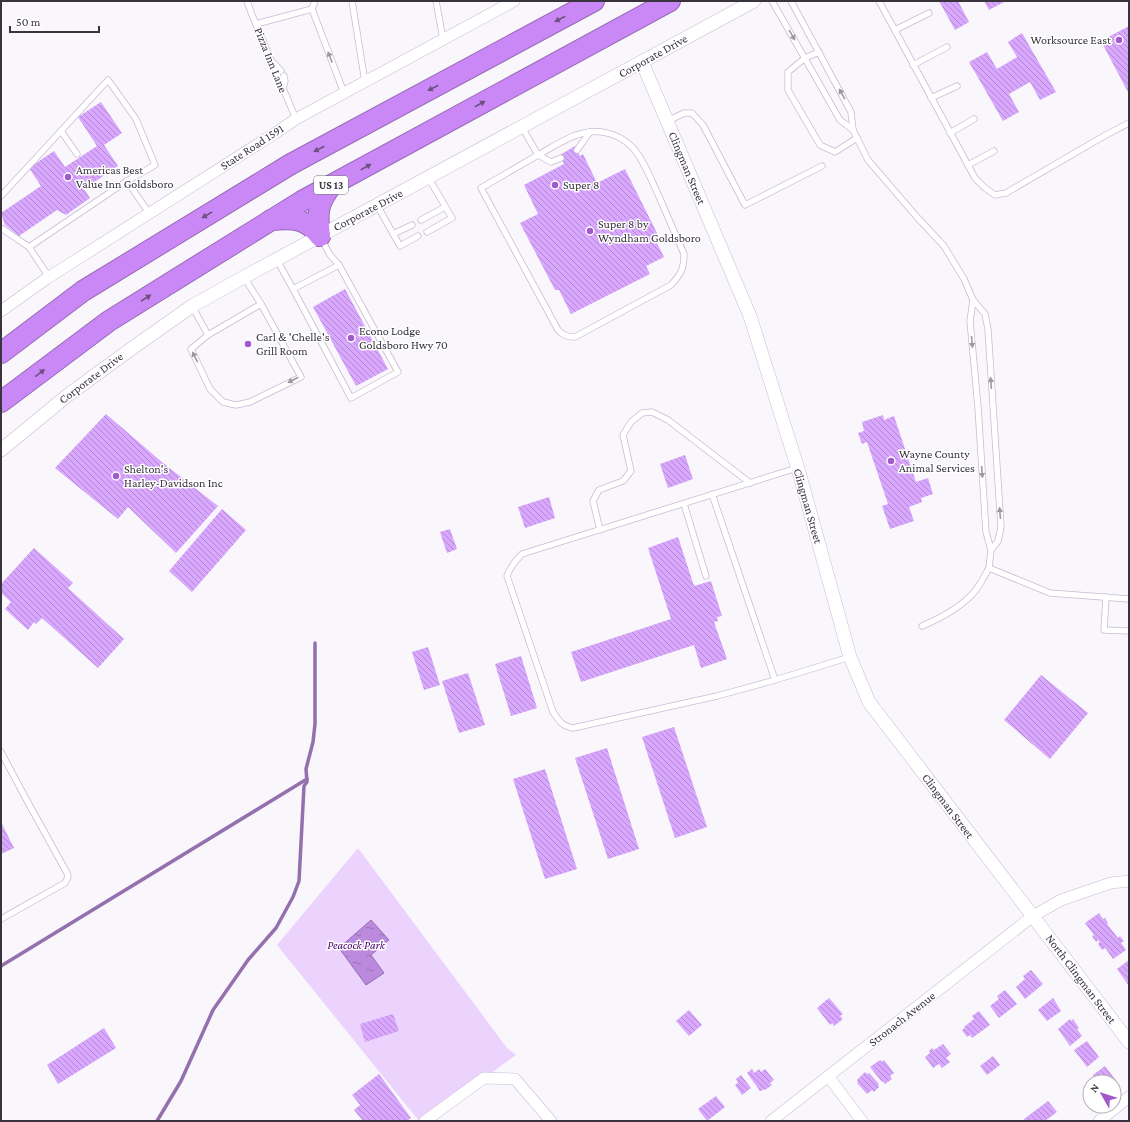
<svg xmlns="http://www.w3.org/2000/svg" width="1130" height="1122" font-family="'Crimson Pro',serif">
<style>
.green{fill:#ebd3fe}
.water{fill:url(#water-ripples);stroke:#9470ae}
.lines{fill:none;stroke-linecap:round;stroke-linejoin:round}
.stream{stroke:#9470ae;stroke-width:3.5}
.building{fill:url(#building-back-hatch)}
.service-casing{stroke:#c9bad4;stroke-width:7}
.minor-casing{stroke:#c9bad4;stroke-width:12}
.tertiary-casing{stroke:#c9bad4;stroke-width:14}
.motorway-casing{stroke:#976ab5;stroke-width:22}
.service{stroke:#fff;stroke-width:5.5}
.minor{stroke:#fff;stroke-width:11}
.tertiary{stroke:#fff;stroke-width:13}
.motorway{stroke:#ca88f6;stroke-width:20}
.oneway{fill:#6c517e}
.oneway2{fill:#9c999e}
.poi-dot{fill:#a15ace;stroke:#fff;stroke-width:1.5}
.labels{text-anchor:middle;stroke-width:3;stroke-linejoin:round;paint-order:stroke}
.shield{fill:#fff;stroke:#747077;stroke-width:1}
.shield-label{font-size:11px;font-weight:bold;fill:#39333d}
.poi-label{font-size:12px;fill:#39333d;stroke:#fff;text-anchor:start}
.street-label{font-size:12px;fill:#39333d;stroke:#fff}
.park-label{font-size:12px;font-style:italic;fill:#4a016c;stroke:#fff}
</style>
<defs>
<pattern id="water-ripples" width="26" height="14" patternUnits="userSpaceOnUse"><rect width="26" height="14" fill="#bb8ade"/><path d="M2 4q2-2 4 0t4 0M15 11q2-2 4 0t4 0" fill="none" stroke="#9971b5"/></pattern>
<pattern id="building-back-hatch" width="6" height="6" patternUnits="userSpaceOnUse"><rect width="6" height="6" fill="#d9a7fd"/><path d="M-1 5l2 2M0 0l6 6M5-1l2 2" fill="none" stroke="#b189ce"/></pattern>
</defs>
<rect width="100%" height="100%" fill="#f9f6fc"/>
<polygon class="green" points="358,848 507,1048 516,1055 425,1121 419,1121 277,945"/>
<polygon class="water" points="371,920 389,940 371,955 384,973 366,985 339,948"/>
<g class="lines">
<g class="stream">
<polyline points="1,966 307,779"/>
<polyline points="157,1121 181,1081 213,1010 248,960 276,928 293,897 299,881 304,786 307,782 306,769 313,742 315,724 315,643"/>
</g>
</g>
<g class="building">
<polygon points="939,1 958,1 969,22 955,30"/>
<polygon points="984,1 1006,1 989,10"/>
<polygon points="1129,26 1129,94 1101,41"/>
<polygon points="1022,33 1056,92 1040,100 1030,82 1009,94 1019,112 1003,121 969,62 987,52 997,69 1017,57 1008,42"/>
<polygon points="101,102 122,133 104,145 118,166 84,189 90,198 66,215 57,210 19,236 5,225 1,213 41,186 29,168 54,151 65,167 97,146 78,117"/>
<polygon points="575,146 580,156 583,154 597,183 625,169 660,239 656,241 664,257 646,266 650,274 571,314 559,290 555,290 520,223 538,214 524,185 564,164 560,155"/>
<polygon points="345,289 388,369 356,386 313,307"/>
<polygon points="106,414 163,463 218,506 176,553 128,507 118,519 55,468"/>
<polygon points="883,415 884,420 894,416 916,482 928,478 933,494 921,498 922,502 909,507 914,521 890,529 882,506 888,504 867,442 862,444 858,433 864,431 862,422"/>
<polygon points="685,455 693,479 668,488 660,464"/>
<polygon points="549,497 555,518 525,528 518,507"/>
<polygon points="222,509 246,530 192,592 169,571"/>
<polygon points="450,529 457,549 447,553 440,532"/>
<polygon points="678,537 694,586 711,581 722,616 717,617 718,621 714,622 727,659 701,668 694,645 581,682 571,652 671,619 648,548"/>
<polygon points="34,548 73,583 68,588 124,639 98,668 42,618 36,624 34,622 28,630 5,609 11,602 1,593 1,584"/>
<polygon points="428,647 440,685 424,690 412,652"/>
<polygon points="521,656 537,708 511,716 495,664"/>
<polygon points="468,673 485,725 459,733 442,681"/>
<polygon points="1041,675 1088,713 1050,759 1004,720"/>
<polygon points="674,727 707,827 675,838 642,737"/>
<polygon points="607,748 639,849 608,859 575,758"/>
<polygon points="545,769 577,869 545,879 513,779"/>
<polygon points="1,822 14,848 1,854"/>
<polygon points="1099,913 1103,919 1105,918 1106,920 1108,923 1107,924 1118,938 1120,936 1124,941 1121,943 1126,950 1113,959 1105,948 1102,950 1098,944 1100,942 1098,940 1096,942 1092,936 1094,935 1085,923"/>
<polygon points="1129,960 1129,986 1117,969"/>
<polygon points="1031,970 1043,984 1025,999 1016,987 1025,979 1023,976"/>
<polygon points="1005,990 1017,1004 999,1018 990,1006 999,999 997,996"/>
<polygon points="829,998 843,1014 840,1016 843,1019 834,1026 832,1023 830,1025 817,1008"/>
<polygon points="1053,998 1061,1011 1047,1021 1038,1010"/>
<polygon points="689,1010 702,1025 689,1036 676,1021"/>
<polygon points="979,1011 990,1025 972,1038 970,1035 967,1037 962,1030 965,1028 964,1027 974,1019 972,1016"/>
<polygon points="393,1014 399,1031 365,1042 360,1024"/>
<polygon points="1070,1019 1071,1021 1073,1019 1079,1028 1077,1029 1082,1036 1070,1046 1058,1029"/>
<polygon points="104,1028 116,1048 58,1084 47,1065"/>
<polygon points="1087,1041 1099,1057 1087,1067 1074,1050"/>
<polygon points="943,1044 951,1054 946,1058 950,1062 942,1068 939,1064 933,1068 925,1057 930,1053 929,1051 932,1048 934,1050"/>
<polygon points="993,1056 1000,1065 987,1075 980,1066"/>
<polygon points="880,1060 882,1062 884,1060 894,1073 890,1076 892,1079 885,1084 883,1081 882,1082 870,1067"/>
<polygon points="1105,1066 1117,1082 1114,1084 1114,1082 1098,1082 1093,1075"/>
<polygon points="752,1069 754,1073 759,1069 761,1072 765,1069 774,1080 770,1083 772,1085 765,1090 765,1089 760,1091 747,1073"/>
<polygon points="865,1072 867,1074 869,1073 879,1084 878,1085 879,1087 874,1092 872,1090 867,1094 857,1083 858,1082 857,1080"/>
<polygon points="379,1074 411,1118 407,1121 363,1121 354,1110 360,1105 352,1095"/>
<polygon points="741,1075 751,1088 742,1095 735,1085 738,1083 736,1079"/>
<polygon points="716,1096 725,1107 707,1121 698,1109"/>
<polygon points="1048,1101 1057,1112 1045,1121 1025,1121 1024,1119"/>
</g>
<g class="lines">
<defs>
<g id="service">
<polyline points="247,1 252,15 296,119"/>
<polyline points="315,1 312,9 344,93"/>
<polyline points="352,1 365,82"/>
<polyline points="436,1 443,39"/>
<polyline points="772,1 840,120 853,130"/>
<polyline points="791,1 851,112 853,130 868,160 916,216 944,246 964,279 973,300"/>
<polyline points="879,1 975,178 985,188 995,195 1006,193 1104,136 1129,123"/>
<polyline points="256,24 312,9"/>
<polyline points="895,30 929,13"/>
<polyline points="819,52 805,58 788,72 788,90 820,145 835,152 857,138"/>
<polyline points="273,62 281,71"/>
<polyline points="913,65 947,47"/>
<polyline points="283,89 285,81 284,76"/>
<polyline points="931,98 957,86"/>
<polyline points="668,121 684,113 692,113 703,125 745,205 822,166"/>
<path d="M522 127 538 155C553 147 568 136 584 133 600 129 618 134 630 145 641 154 651 179 657 192 666 213 675 233 684 254 684 269 681 274 671 285L575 337C567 337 563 335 558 330L481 188 538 155 551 162 561 158"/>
<polyline points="61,131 77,154"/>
<polyline points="950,133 974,119"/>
<polyline points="577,150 590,132"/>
<polyline points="968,165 994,151"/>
<polyline points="1,196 108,80 136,119 155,165 127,181 149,213"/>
<polyline points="377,205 400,246 418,236"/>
<polyline points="421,220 445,207"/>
<polyline points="1,228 29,247 49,277"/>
<polyline points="427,232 452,218 428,177"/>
<polyline points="393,234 412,225"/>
<polyline points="29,247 127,181"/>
<polyline points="277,260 293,289 339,265 330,255 321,238"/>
<polyline points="293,289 351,398 398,372 339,265"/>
<polyline points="192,306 208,335 191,349 210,389 223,402 236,405 250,402 301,377 261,304 244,277"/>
<polyline points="208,335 261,304"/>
<path d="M797 468 522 554C515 561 510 567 507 576L553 712C559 721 562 726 573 728L717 696 775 680 850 657"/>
<polyline points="712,494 775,680"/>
<polyline points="684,504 706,576"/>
<polyline points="600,530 593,501 599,490 623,481 631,471 623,435 631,422 642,413 652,412 668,420 750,483"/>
<polyline points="989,568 991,550 986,532 978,407 970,321 973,300 985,314 988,329 1001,527 998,541 991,550"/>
<polyline points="1106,597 1104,630 1129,631"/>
<path d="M922 626C941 618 963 606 976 590 981 583 985 575 989 568L1050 593 1129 599"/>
<polyline points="1,752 25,797 67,873 68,877 65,883 1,919"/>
</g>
<g id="minor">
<polyline points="1,311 46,279 274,134 296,119 514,1"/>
<polyline points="828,1076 862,1121"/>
<polyline points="425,1121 484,1078 515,1079 551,1121"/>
<polyline points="771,1121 1033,916 1061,900 1111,883 1129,881"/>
<polyline points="1099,1121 1129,1097"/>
</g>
<g id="tertiary">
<polyline points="642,62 750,316 799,472 850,657 869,702 1129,1042"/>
<polyline points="1,450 68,395 131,349 192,306 244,277 754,1"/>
</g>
<g id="motorway">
<path d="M271 220C293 218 306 218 320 236"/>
<path d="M320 236C317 213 317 204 332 185"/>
<polyline points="1,353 83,291 291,164 594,1"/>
<polyline points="1,402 109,321 302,201 670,1"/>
</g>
</defs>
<use href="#service" class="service-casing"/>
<use href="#minor" class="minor-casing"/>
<use href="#tertiary" class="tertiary-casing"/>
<use href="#motorway" class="motorway-casing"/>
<use href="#service" class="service"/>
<use href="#minor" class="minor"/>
<use href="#tertiary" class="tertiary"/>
<use href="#motorway" class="motorway"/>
</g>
<defs><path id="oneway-solid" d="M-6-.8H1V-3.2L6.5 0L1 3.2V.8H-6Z"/></defs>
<g class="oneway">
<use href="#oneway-solid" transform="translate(560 19) rotate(152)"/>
<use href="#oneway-solid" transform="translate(433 88) rotate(152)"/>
<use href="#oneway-solid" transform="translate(480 104) rotate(-29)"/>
<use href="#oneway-solid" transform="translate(319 149) rotate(152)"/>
<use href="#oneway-solid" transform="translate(366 167) rotate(-29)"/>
<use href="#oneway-solid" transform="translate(207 215) rotate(149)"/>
<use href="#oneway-solid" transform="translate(146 298) rotate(-32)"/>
<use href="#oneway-solid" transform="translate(40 373) rotate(-37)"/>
</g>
<g class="oneway2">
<use href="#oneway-solid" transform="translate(792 35) rotate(60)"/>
<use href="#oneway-solid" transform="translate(330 57) rotate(-111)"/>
<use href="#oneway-solid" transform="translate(842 94) rotate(-119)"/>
<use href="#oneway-solid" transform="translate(972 342) rotate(85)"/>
<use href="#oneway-solid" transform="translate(195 357) rotate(-117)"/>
<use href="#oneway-solid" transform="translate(293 380) rotate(153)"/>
<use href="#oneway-solid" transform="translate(991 383) rotate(-94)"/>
<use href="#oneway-solid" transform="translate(982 472) rotate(86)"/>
<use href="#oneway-solid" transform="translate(1000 513) rotate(-94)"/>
</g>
<g class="poi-dot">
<circle cx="1119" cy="40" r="4"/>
<circle cx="68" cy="177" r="4"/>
<circle cx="555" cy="185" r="4"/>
<circle cx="590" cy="231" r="4"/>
<circle cx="351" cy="338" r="4"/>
<circle cx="248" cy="344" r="4"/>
<circle cx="891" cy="461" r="4"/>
<circle cx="116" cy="476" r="4"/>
</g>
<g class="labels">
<rect class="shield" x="314" y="176" width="34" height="18" rx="3"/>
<g class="shield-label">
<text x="331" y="189">US 13</text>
</g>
<g class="poi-label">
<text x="1111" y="44" text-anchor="end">Worksource East</text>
<text x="76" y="174">Americas Best<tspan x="76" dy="14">Value Inn Goldsboro</tspan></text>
<text x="563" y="189">Super 8</text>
<text x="598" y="228">Super 8 by<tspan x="598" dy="14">Wyndham Goldsboro</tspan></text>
<text x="359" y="335">Econo Lodge<tspan x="359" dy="14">Goldsboro Hwy 70</tspan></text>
<text x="256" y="341">Carl &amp; 'Chelle's<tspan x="256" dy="14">Grill Room</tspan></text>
<text x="899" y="458">Wayne County<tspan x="899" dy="14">Animal Services</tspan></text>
<text x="124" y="473">Shelton's<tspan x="124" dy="14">Harley-Davidson Inc</tspan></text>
</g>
<g class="street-label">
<text transform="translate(653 56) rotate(-29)" y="4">Corporate Drive</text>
<text transform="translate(271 60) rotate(68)" y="4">Pizza Inn Lane</text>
<text transform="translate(252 147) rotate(-33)" y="4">State Road 1591</text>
<text transform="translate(687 168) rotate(67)" y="4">Clingman Street</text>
<text transform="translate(368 210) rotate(-28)" y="4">Corporate Drive</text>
<text transform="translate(91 378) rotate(-37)" y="4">Corporate Drive</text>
<text transform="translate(808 506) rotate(74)" y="4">Clingman Street</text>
<text transform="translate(948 806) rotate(53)" y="4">Clingman Street</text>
<text transform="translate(1081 979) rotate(53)" y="4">North Clingman Street</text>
<text transform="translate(902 1019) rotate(-38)" y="4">Stronach Avenue</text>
</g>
<g class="park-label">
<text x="356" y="949">Peacock Park</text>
</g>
</g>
<rect width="1130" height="1122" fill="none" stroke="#39333d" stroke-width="4"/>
<g transform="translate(1102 1094) rotate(309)"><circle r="19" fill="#ffffff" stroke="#b0adb1"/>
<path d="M0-3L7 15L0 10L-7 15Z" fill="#a15ace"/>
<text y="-6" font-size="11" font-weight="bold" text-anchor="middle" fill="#39333d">N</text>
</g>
<path d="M10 26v6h89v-6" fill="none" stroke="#39333d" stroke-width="2"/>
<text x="16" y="26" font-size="12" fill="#39333d" stroke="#ffffff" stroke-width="3" paint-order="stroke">50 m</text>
</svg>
